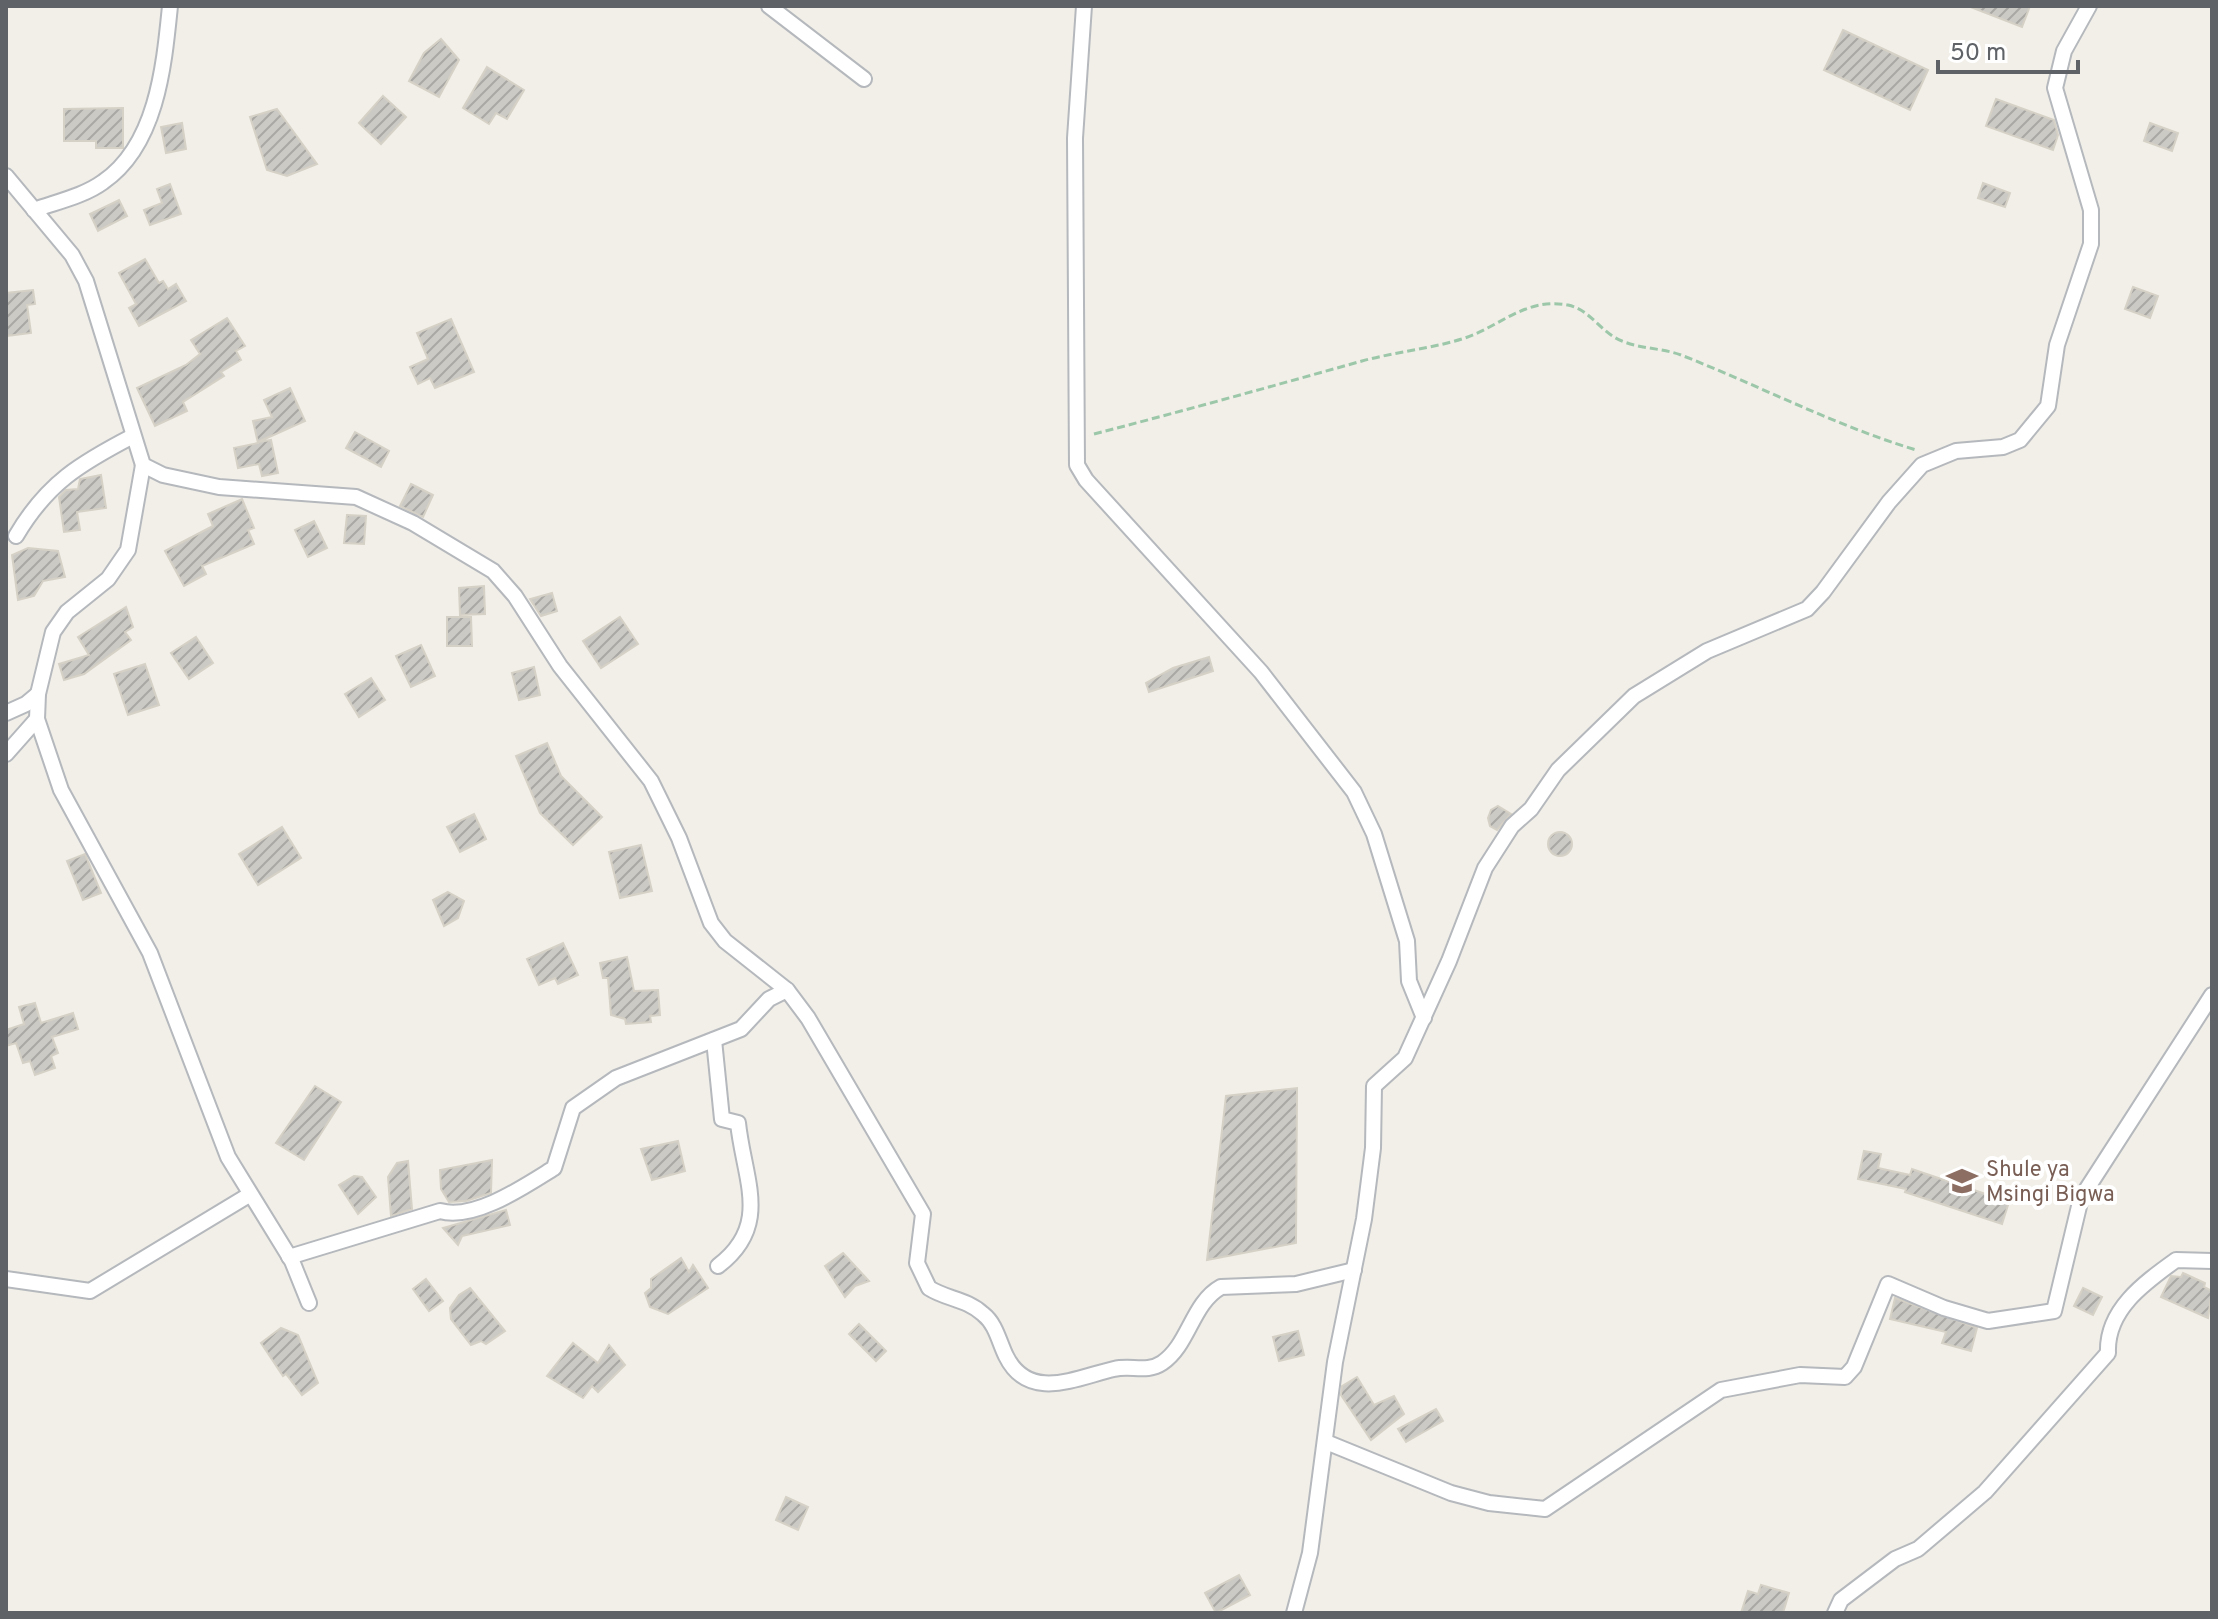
<svg xmlns="http://www.w3.org/2000/svg" width="2218" height="1619" font-family="Overpass,sans-serif">
<style>
.building{fill:url(#building-hatch);stroke:#d6d1c6;stroke-width:2}
.lines{fill:none;stroke-linecap:round;stroke-linejoin:round}
.minor-casing{stroke:#b5b8bc;stroke-width:18}
.path{stroke:#9cc7a9;stroke-width:3;stroke-dasharray:8 4;stroke-linecap:butt}
.minor{stroke:#fff;stroke-width:14}
.labels{text-anchor:middle;stroke-width:8;stroke-linejoin:round;paint-order:stroke}
.education-label{font-size:22px;fill:#785e54;stroke:#fff;text-anchor:start}
</style>
<defs>
<pattern id="building-hatch" width="6" height="6" patternUnits="userSpaceOnUse" patternTransform="scale(2)"><rect width="6" height="6" fill="#cccac5"/><path d="M-1 1l2-2M0 6l6-6M5 7l2-2" fill="none" stroke="#a9a8a4"/></pattern>
</defs>
<rect width="100%" height="100%" fill="#f1efe8"/>
<g class="building">
<polygon points="1968,6 2030,6 2022,27"/>
<polygon points="1843,30 1928,70 1910,110 1824,70"/>
<polygon points="441,39 459,60 439,97 409,81 424,53"/>
<polygon points="487,67 524,90 507,119 496,113 489,124 463,108"/>
<polygon points="383,96 406,117 381,144 359,123"/>
<polygon points="1996,99 2054,120 2058,135 2053,150 1986,126"/>
<polygon points="123,108 123,148 96,148 96,141 64,141 64,109"/>
<polygon points="277,109 317,164 287,176 267,170 250,117"/>
<polygon points="182,123 186,149 166,153 161,127"/>
<polygon points="2150,123 2178,133 2172,151 2144,141"/>
<polygon points="1983,183 2010,193 2005,207 1978,198"/>
<polygon points="170,184 181,214 150,225 144,210 162,203 157,189"/>
<polygon points="119,200 127,216 98,231 90,214"/>
<polygon points="145,259 159,283 163,281 168,289 176,284 186,301 139,326 129,308 136,304 119,273"/>
<polygon points="2133,287 2158,296 2150,318 2125,309"/>
<polygon points="33,290 35,304 27,305 31,333 6,336 6,293"/>
<polygon points="227,318 245,346 236,351 241,360 221,372 224,376 183,402 187,411 155,426 137,388 186,365 200,354 191,340"/>
<polygon points="451,319 474,372 435,388 430,378 418,384 410,367 428,359 417,333"/>
<polygon points="290,388 305,421 258,442 271,440 278,473 262,476 259,464 238,468 234,448 258,443 253,421 272,417 264,400"/>
<polygon points="355,432 389,451 381,467 346,448"/>
<polygon points="101,475 106,508 77,512 80,530 64,532 59,497 66,490 78,489 80,479"/>
<polygon points="411,484 433,495 423,517 400,506"/>
<polygon points="242,499 254,528 248,530 254,544 202,566 206,574 184,586 165,551 213,526 208,514"/>
<polygon points="347,515 366,516 364,544 344,543"/>
<polygon points="314,521 327,548 308,557 295,530"/>
<polygon points="28,548 58,551 65,577 43,581 34,596 18,600 12,555"/>
<polygon points="484,586 485,614 460,615 459,588"/>
<polygon points="552,593 557,611 541,616 530,599"/>
<polygon points="126,607 133,627 125,632 131,640 84,674 64,680 59,664 89,655 78,637"/>
<polygon points="447,617 471,617 472,646 447,646"/>
<polygon points="620,617 638,644 601,668 583,641"/>
<polygon points="196,637 213,663 189,679 171,653"/>
<polygon points="421,645 435,676 411,687 396,656"/>
<polygon points="1209,657 1213,671 1149,692 1146,683 1173,668"/>
<polygon points="145,664 159,705 128,715 114,674"/>
<polygon points="534,667 540,695 519,700 512,673"/>
<polygon points="371,678 385,700 359,717 345,694"/>
<polygon points="547,743 561,776 602,817 573,845 540,813 516,756"/>
<polygon points="1498,806 1511,814 1497,830 1490,826 1488,818 1491,810"/>
<polygon points="474,814 486,839 460,852 447,827"/>
<polygon points="282,827 301,858 258,885 239,854"/>
<circle cx="1560" cy="844" r="12"/>
<polygon points="641,845 652,891 620,898 609,852"/>
<polygon points="85,854 101,893 83,900 67,861"/>
<polygon points="448,892 464,901 458,918 444,926 433,900"/>
<polygon points="563,943 578,975 558,984 555,978 539,985 527,959"/>
<polygon points="627,957 634,991 658,990 660,1015 650,1016 651,1022 626,1024 625,1019 611,1015 608,978 603,978 600,963"/>
<polygon points="35,1003 41,1023 73,1013 78,1029 52,1037 58,1053 51,1056 55,1068 35,1075 30,1061 23,1063 16,1043 6,1046 6,1030 24,1024 19,1007"/>
<polygon points="315,1086 341,1102 304,1160 276,1143"/>
<polygon points="1297,1088 1296,1243 1207,1260 1226,1096"/>
<polygon points="678,1141 685,1171 652,1180 641,1149"/>
<polygon points="1864,1151 1881,1154 1878,1168 1910,1175 1912,1169 2009,1202 2002,1224 1905,1192 1906,1189 1858,1179"/>
<polygon points="492,1160 491,1193 466,1201 449,1202 441,1189 440,1170"/>
<polygon points="408,1161 412,1209 391,1216 388,1177 397,1163"/>
<polygon points="354,1176 362,1177 376,1197 358,1214 339,1185"/>
<polygon points="506,1210 510,1225 462,1236 458,1245 443,1228"/>
<polygon points="843,1253 869,1281 855,1286 845,1297 825,1266"/>
<polygon points="681,1258 689,1272 693,1265 708,1288 668,1314 650,1307 645,1293 651,1288 651,1279"/>
<polygon points="2183,1273 2205,1283 2204,1287 2212,1291 2208,1318 2161,1297 2171,1276 2181,1277"/>
<polygon points="426,1279 443,1301 429,1311 413,1289"/>
<polygon points="470,1288 505,1331 486,1344 481,1341 471,1345 451,1319 450,1308 459,1295"/>
<polygon points="2083,1288 2102,1297 2093,1315 2074,1306"/>
<polygon points="1895,1298 1977,1328 1971,1351 1942,1343 1946,1332 1890,1319"/>
<polygon points="859,1324 886,1351 876,1361 849,1334"/>
<polygon points="281,1328 298,1335 318,1383 302,1395 286,1374 283,1376 261,1343"/>
<polygon points="1298,1331 1304,1355 1279,1361 1273,1337"/>
<polygon points="573,1343 598,1363 609,1345 625,1365 598,1392 592,1386 583,1398 547,1376"/>
<polygon points="1357,1377 1374,1405 1394,1396 1404,1414 1371,1440 1341,1395 1342,1386"/>
<polygon points="1436,1409 1443,1421 1406,1442 1398,1429"/>
<polygon points="786,1497 808,1507 798,1530 776,1520"/>
<polygon points="1239,1575 1250,1595 1216,1613 1205,1593"/>
<polygon points="1761,1585 1789,1593 1783,1613 1741,1613 1748,1591 1758,1594"/>
</g>
<g class="lines">
<defs>
<g id="minor">
<polyline points="769,6 864,79"/>
<polyline points="1084,6 1075,138 1077,465 1086,480 1261,672 1354,792 1374,834 1407,941 1409,981 1424,1018"/>
<path d="M6 176 72 255 86 281 143 465 163 475 219 487 356 497 413 523 493 571 515 596 560 666 651 781 679 838 711 923 725 941 787 990 808 1018 923 1214 917 1263 929 1288C946 1299 967 1299 983 1314 996 1324 999 1342 1006 1356 1029 1403 1078 1377 1114 1369 1131 1365 1147 1373 1162 1363 1189 1345 1192 1303 1221 1287L1296 1284 1354 1270"/>
<path d="M34 210C56 202 84 196 103 182 157 145 164 66 170 6"/>
<polyline points="143,465 128,550 108,579 67,612 53,632 38,694 37,719 61,790 150,953 228,1157 292,1261 309,1303"/>
<path d="M16 536C47 483 81 463 133 436"/>
<polyline points="6,713 26,704 38,694"/>
<polyline points="6,754 37,719"/>
<path d="M714 1040 722 1119 738 1123C744 1180 772 1225 718 1266"/>
<path d="M289 1257 440 1211C474 1221 525 1186 554 1168L573 1108 616 1078 741 1029 769 999 787 990"/>
<polyline points="6,1279 90,1291 249,1195"/>
<polyline points="1326,1442 1451,1493 1489,1503 1545,1509 1721,1390 1800,1375 1845,1377 1854,1367 1888,1284 1944,1308 1988,1321 2054,1311 2081,1198 2212,995"/>
<polyline points="1294,1613 1310,1553 1335,1362 1364,1219 1373,1148 1374,1086 1405,1058 1449,961 1485,868 1512,826 1531,809 1558,770 1634,696 1707,651 1807,609 1823,592 1889,502 1922,465 1956,451 2003,447 2020,440 2048,406 2057,345 2091,244 2091,210 2055,88 2064,51 2089,6"/>
<path d="M1835 1613 1841 1600 1895 1559 1918 1549 1985 1492 2108 1353C2106 1310 2144 1283 2176 1260L2212 1261"/>
</g>
</defs>
<use href="#minor" class="minor-casing"/>
<path class="path" d="M1094 434C1183 411 1273 386 1362 361 1395 352 1429 349 1462 339 1500 327 1525 297 1568 305 1591 310 1601 333 1622 341 1641 349 1662 348 1681 355 1760 386 1834 425 1916 450"/>
<use href="#minor" class="minor"/>
</g>
<defs>
<symbol id="school-bare" viewBox="-9 -9 18 18"><path d="M0-5L7-2L0 1L-7-2ZM-4 1L0 2.5L4 1V4Q0 6-4 4Z" fill="#8d6e63" stroke="#fff" stroke-width="2.5" paint-order="stroke"/></symbol>
</defs>
<g fill-rule="evenodd">
<use href="#school-bare" x="1940" y="1159" width="44" height="44"/>
</g>
<g class="labels">
<g class="education-label">
<text x="1986" y="1176">Shule ya<tspan x="1986" dy="25">Msingi Bigwa</tspan></text>
</g>
</g>
<rect width="2218" height="1619" fill="none" stroke="#5f6368" stroke-width="16"/>
<path d="M1938 60v12h140v-12" fill="none" stroke="#5f6368" stroke-width="4"/>
<text x="1950" y="60" font-size="24" fill="#5f6368" stroke="#ffffff" stroke-width="6" paint-order="stroke">50 m</text>
</svg>
